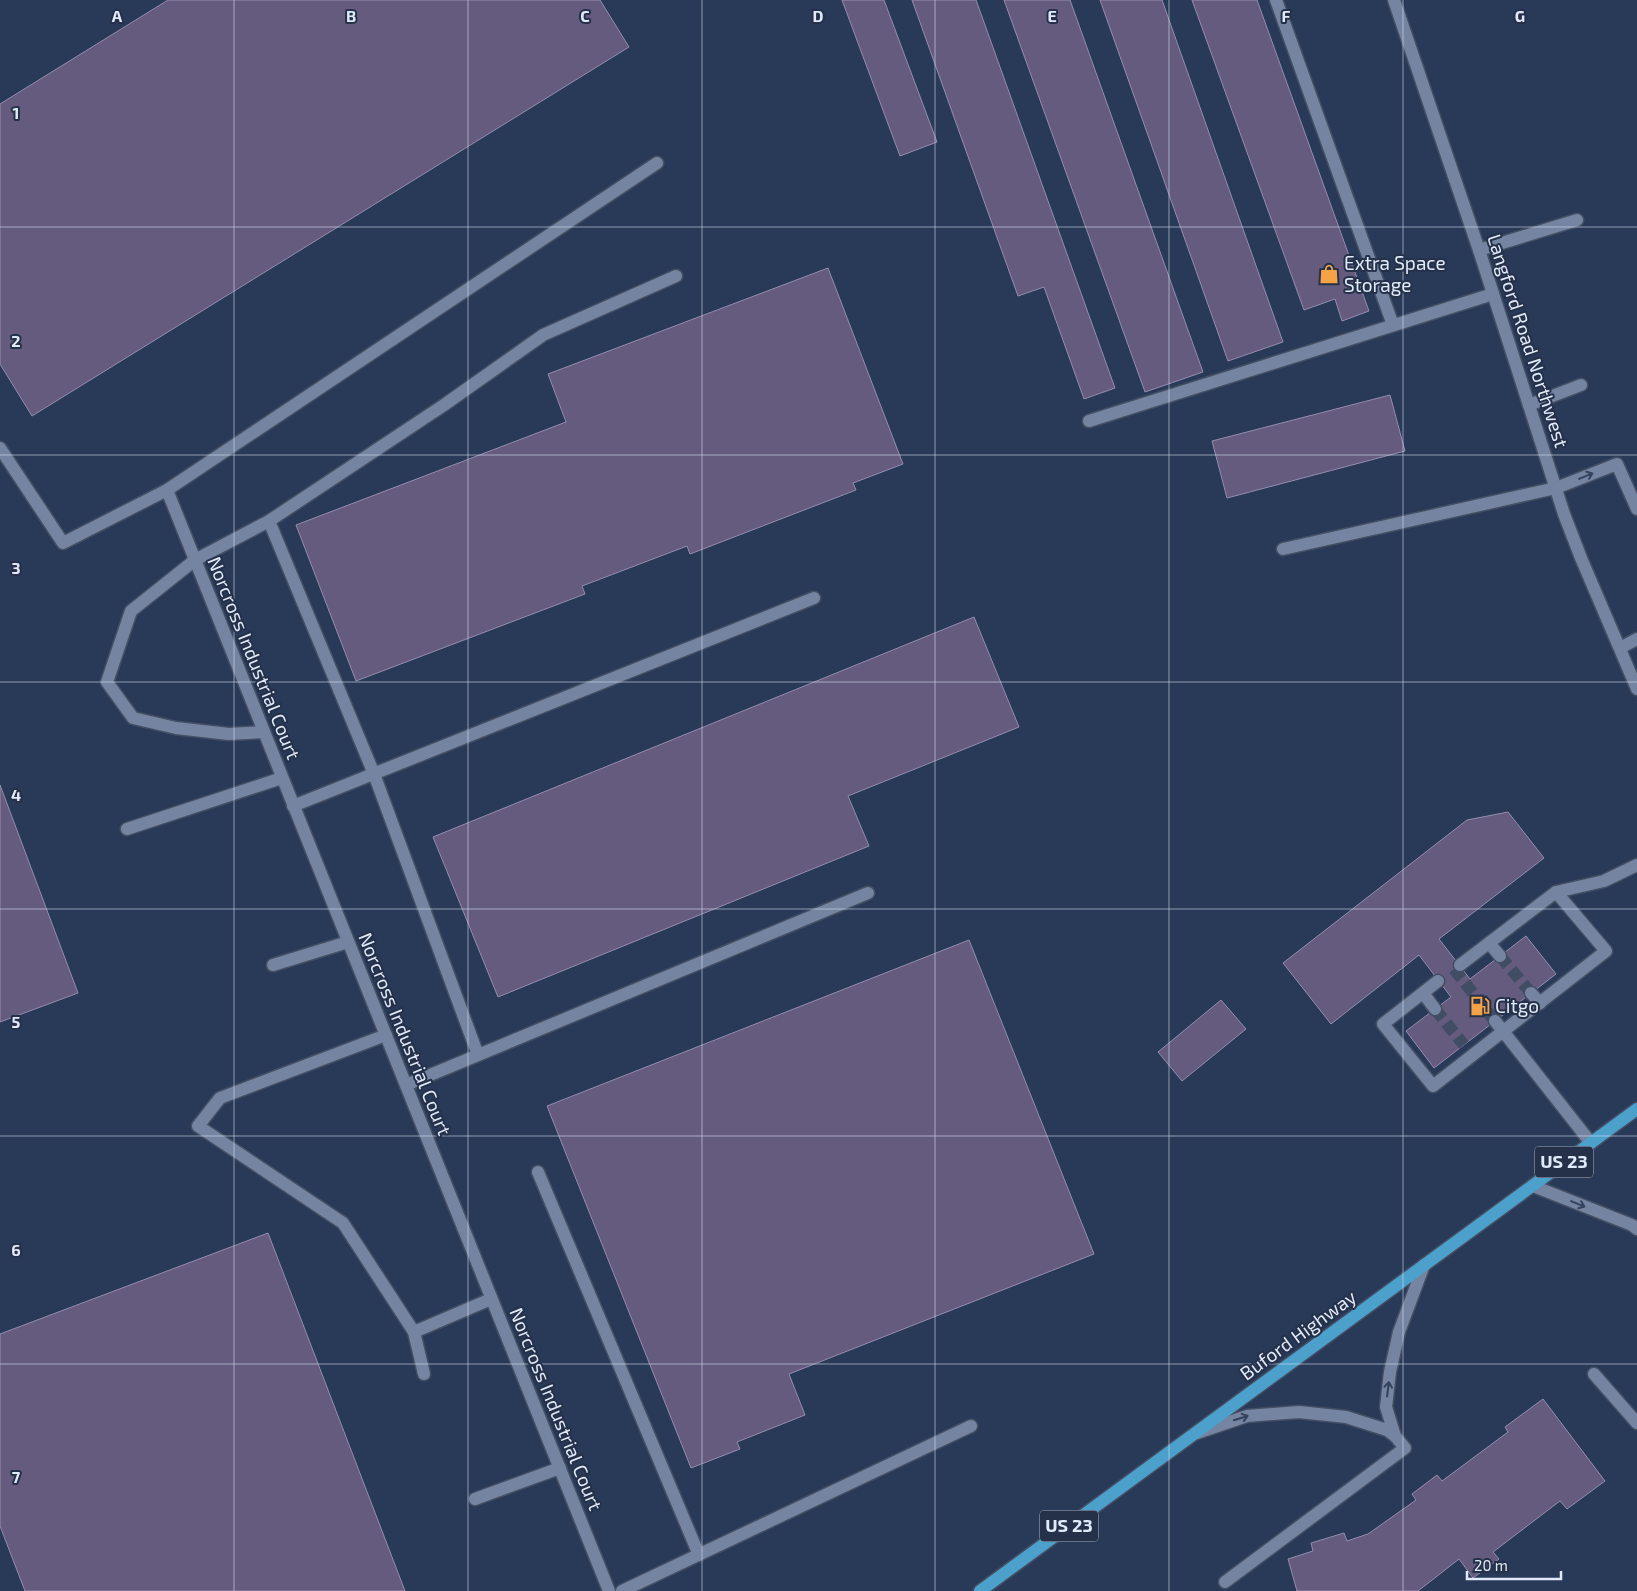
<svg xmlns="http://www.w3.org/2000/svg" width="1637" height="1591" font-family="'Exo 2',sans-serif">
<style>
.built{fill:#293958}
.building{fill:#645b7f;stroke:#958dae}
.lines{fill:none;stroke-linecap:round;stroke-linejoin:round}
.minor-tunnel{stroke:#404d64;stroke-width:12;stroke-dasharray:12 6;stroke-linecap:butt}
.minor-casing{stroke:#444f64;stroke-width:15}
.major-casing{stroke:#444f64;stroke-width:15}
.minor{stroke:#7484a1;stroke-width:12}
.major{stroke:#4ba1cc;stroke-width:12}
.oneway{stroke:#34425b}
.grid{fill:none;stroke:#e1eafa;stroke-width:1;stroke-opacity:0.55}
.labels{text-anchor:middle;stroke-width:4;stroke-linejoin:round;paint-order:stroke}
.shield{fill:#243149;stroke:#a8b2c5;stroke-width:1}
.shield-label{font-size:18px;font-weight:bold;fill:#e1eafa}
.poi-label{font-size:19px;fill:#e1eafa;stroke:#243149;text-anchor:start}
.street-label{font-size:19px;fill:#e1eafa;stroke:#243149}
.grid-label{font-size:16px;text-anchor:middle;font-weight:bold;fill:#e1eafa;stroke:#243149;stroke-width:4;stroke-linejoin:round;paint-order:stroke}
</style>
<rect width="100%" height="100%" fill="#243149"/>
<rect class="built" x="0" y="0" width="1637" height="1591"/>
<g class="building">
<polygon points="168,0 600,0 629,47 32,416 0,364 0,104"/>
<polygon points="842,0 884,0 937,142 900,156"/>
<polygon points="912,0 976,0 1115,388 1084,399 1044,287 1018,296"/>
<polygon points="1004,0 1070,0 1203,372 1145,392"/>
<polygon points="1100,0 1162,0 1283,342 1228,361"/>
<polygon points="1192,0 1257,0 1369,311 1342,321 1335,299 1304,310"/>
<polygon points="828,268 903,464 853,483 856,490 690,554 687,546 582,586 585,594 356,681 296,525 566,422 548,374"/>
<polygon points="1390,395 1405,451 1227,498 1212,441"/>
<polygon points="974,617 1019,727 848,796 869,846 498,997 433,837"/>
<polygon points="0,785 78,993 0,1022"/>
<polygon points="1508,812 1544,858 1439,939 1470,979 1526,936 1556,974 1434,1068 1406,1031 1451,997 1419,955 1331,1024 1283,963 1467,820"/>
<polygon points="969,940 1094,1254 789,1374 805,1415 737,1442 740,1449 691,1468 547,1106"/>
<polygon points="1221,1000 1246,1029 1182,1081 1158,1052"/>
<polygon points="268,1233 405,1591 25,1591 0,1526 0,1334"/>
<polygon points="1543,1399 1605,1481 1567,1509 1560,1501 1493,1552 1499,1559 1473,1578 1459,1559 1418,1591 1297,1591 1288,1559 1313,1551 1311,1543 1344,1533 1347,1541 1368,1534 1416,1500 1412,1494 1437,1475 1442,1481 1508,1432 1505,1427"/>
</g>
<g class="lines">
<g class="minor-tunnel">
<polyline points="1500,956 1531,993"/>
<polyline points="1454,969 1495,1021"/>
<polyline points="1435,1009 1464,1045"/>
</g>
<defs>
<g id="minor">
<polyline points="1276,0 1393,325"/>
<polyline points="1394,0 1479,250 1564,514 1581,558 1637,689"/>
<polyline points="1479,250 1577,220"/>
<polyline points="1529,405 1581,385"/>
<polyline points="1089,421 1493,294"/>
<polyline points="0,448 63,543 167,490 657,163"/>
<polyline points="167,490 609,1591"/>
<polyline points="1283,549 1556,488 1617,464 1637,509"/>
<polyline points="1620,648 1637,639"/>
<polyline points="264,732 229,734 176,728 133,718 107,682 131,611 195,560 269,521"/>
<polyline points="293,806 814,598"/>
<polyline points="127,829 282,778"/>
<polyline points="1489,943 1500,956"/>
<polyline points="273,965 348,942"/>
<polyline points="1460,965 1556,892 1604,881 1637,865"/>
<polyline points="1438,981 1383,1024 1433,1086 1606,951 1556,892"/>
<polyline points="1423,993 1435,1009"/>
<polyline points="1531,993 1540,1003"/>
<polyline points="1495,1021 1591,1143"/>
<polyline points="386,1035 220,1098 198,1126 343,1223 414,1332"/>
<polyline points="478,1055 374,774 269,521 444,405 543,335 676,276"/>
<polyline points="406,1085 868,893"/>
<polyline points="538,1172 699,1555"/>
<polyline points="1533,1186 1632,1225 1637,1229"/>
<polyline points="424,1374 414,1332 491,1299"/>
<polyline points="1594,1374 1637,1423"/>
<polyline points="1197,1433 1247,1416 1299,1412 1346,1417 1387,1430 1395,1436 1405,1448 1225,1582"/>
<polyline points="1395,1436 1386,1407 1390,1372 1399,1332 1424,1265"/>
<polyline points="475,1499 560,1468"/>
<polyline points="622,1591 971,1426"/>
</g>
<polyline id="major" points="980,1591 1637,1109"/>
</defs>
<use href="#minor" class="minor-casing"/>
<use href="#major" class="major-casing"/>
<use href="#minor" class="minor"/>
<use href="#major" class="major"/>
</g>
<defs><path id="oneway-shaft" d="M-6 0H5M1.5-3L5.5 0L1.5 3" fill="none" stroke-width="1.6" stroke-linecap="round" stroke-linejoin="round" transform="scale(1.25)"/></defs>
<g class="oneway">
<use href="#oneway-shaft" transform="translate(1586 476) rotate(-22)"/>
<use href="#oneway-shaft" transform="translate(1578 1204) rotate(22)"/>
<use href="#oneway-shaft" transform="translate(1388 1389) rotate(-83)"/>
<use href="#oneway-shaft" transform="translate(1241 1418) rotate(-17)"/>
</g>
<path class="grid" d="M234 0V1591M468 0V1591M702 0V1591M935 0V1591M1169 0V1591M1403 0V1591M0 227H1637M0 455H1637M0 682H1637M0 909H1637M0 1136H1637M0 1364H1637"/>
<defs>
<symbol id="shop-bare" viewBox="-9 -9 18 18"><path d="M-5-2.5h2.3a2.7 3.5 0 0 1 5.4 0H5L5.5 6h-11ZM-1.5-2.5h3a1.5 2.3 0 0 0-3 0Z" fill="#f5a346" stroke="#243149" stroke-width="2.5" paint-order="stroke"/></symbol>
<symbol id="fuel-bare" viewBox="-9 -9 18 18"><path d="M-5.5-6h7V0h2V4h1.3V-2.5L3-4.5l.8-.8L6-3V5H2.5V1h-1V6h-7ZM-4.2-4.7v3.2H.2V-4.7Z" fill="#f5a346" stroke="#243149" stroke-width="2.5" paint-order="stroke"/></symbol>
</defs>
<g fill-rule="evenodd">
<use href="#shop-bare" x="1315" y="260" width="28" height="28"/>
<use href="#fuel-bare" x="1466" y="992" width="28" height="28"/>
</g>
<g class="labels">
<g class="shield">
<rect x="1535" y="1146.5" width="58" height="31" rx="4"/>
<rect x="1040" y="1510.5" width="58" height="31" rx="4"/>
</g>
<g class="shield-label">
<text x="1564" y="1168">US 23</text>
<text x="1069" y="1532">US 23</text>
</g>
<g class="poi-label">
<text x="1344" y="270">Extra Space<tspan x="1344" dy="22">Storage</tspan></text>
<text x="1495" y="1013">Citgo</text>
</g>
<g class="street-label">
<text transform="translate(1528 341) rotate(72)" y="7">Langford Road Northwest</text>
<text transform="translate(254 658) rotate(68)" y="7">Norcross Industrial Court</text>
<text transform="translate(405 1034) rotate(68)" y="7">Norcross Industrial Court</text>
<text transform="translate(1298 1335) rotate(-36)" y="7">Buford Highway</text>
<text transform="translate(556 1409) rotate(68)" y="7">Norcross Industrial Court</text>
</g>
</g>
<g class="grid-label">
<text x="117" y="22">A</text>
<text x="351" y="22">B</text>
<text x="585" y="22">C</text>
<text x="818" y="22">D</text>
<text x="1052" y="22">E</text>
<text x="1286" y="22">F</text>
<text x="1520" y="22">G</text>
<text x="16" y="119">1</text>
<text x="16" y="347">2</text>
<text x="16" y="574">3</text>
<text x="16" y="801">4</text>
<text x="16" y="1028">5</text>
<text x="16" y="1256">6</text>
<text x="16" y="1483">7</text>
</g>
<path d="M1467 1571v8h94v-8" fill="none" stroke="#e1eafa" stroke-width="2.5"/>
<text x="1474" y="1571" font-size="15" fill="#e1eafa" stroke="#243149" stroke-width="4" paint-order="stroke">20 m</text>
</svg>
